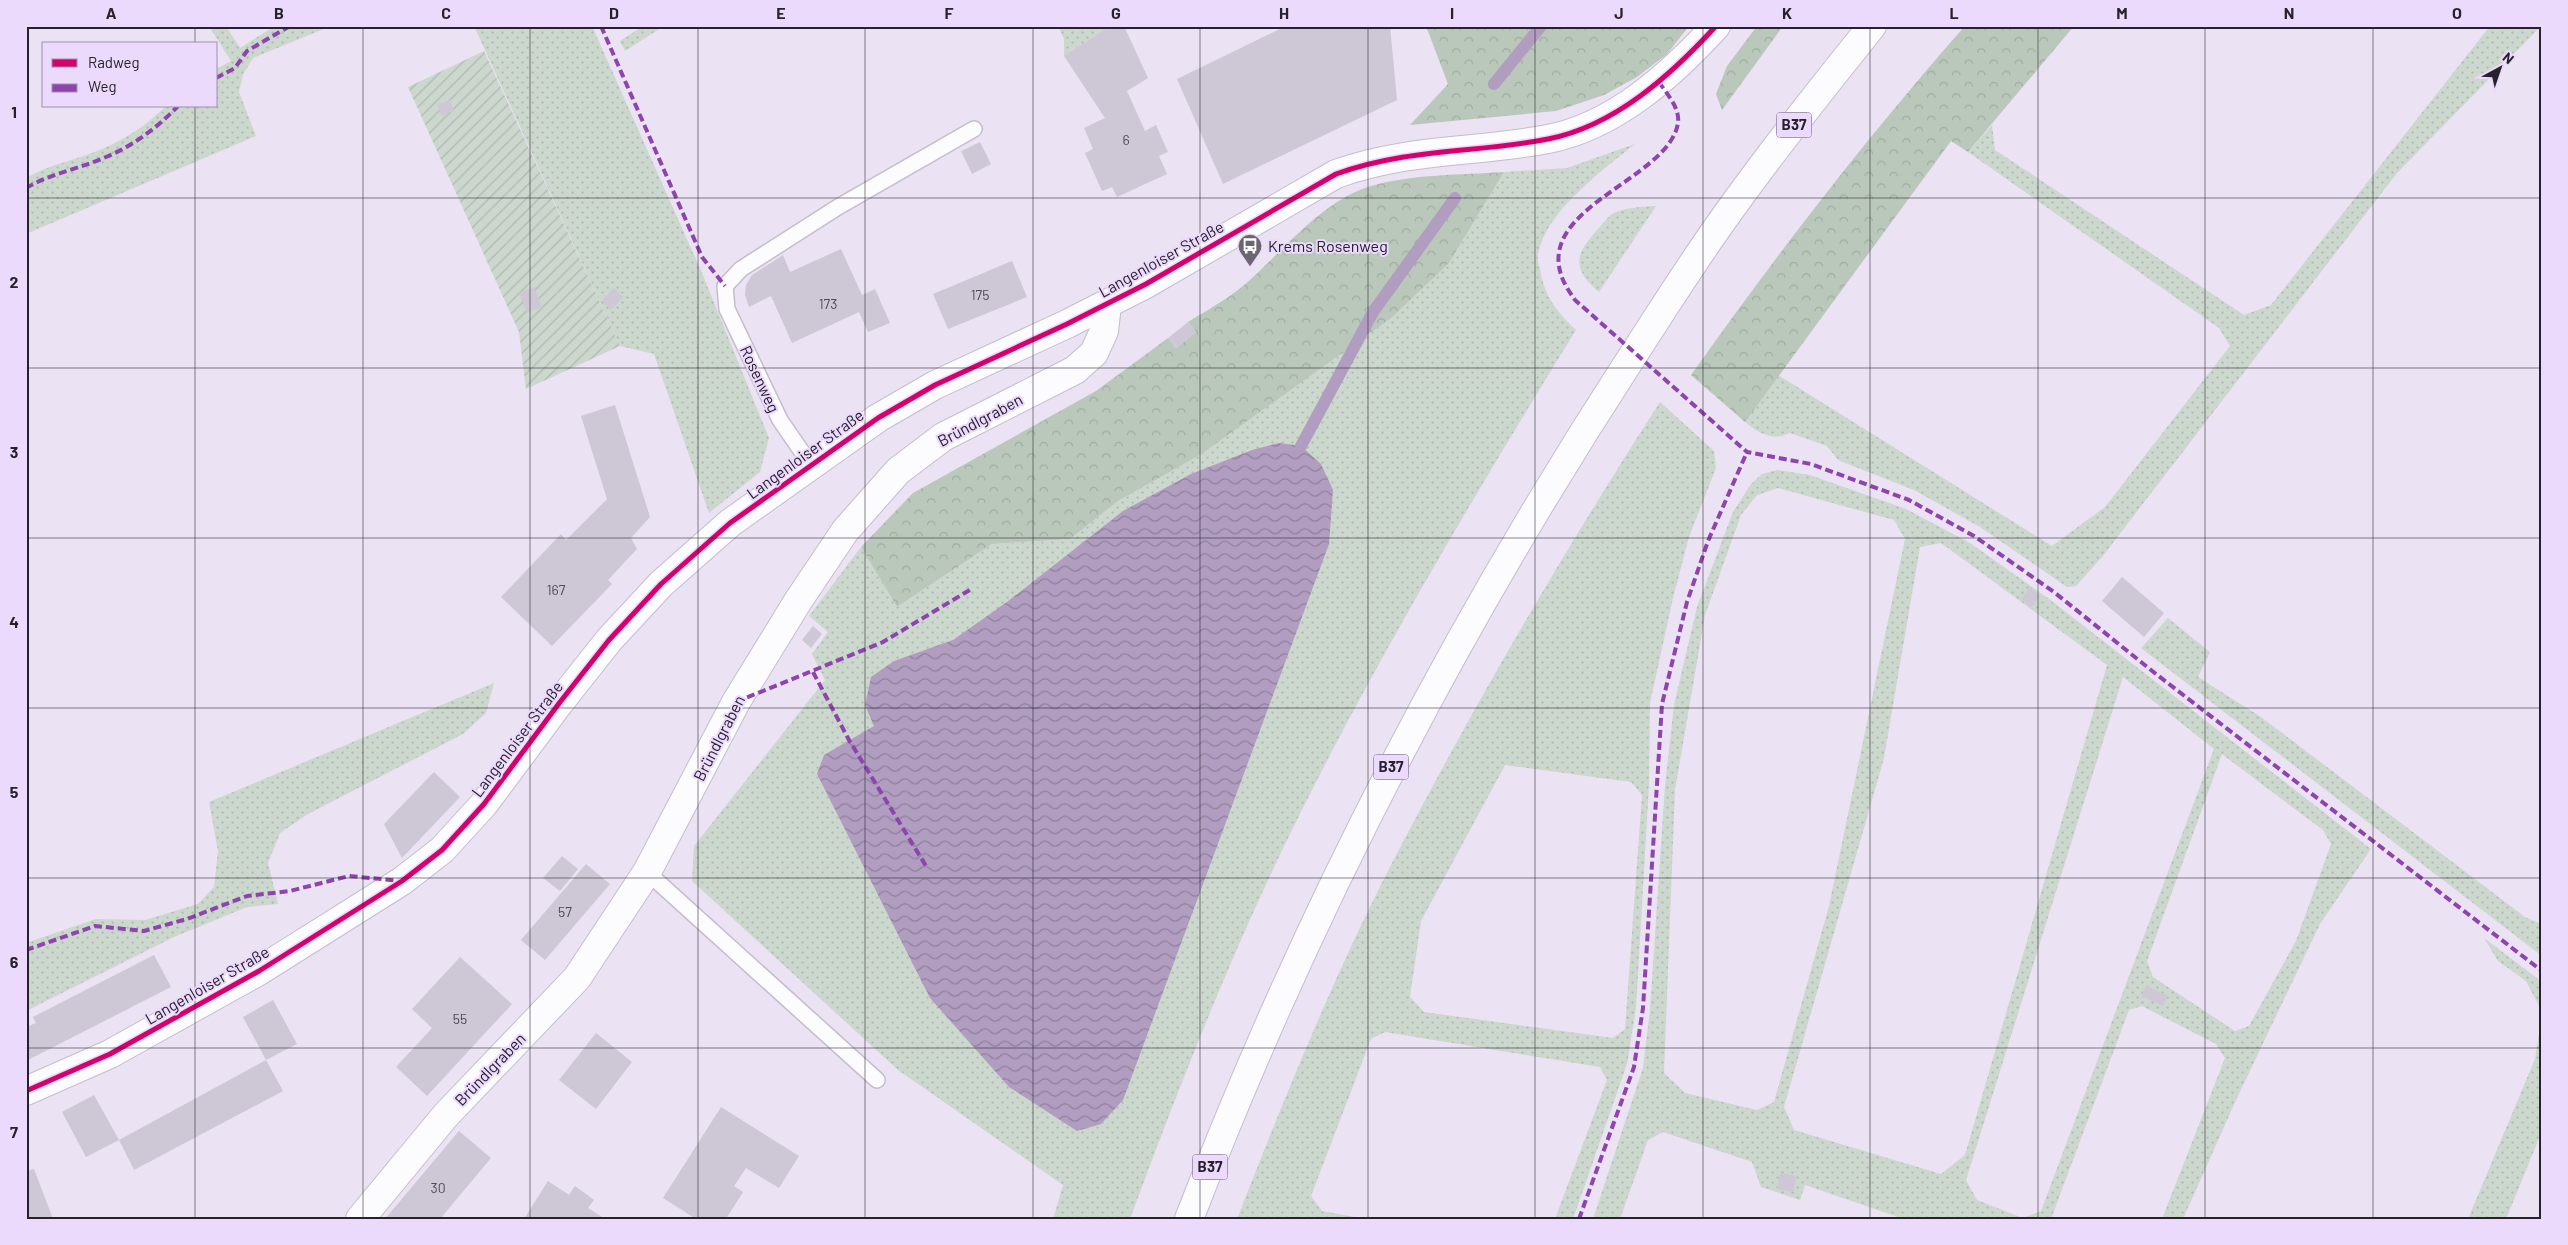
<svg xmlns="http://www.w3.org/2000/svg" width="2568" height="1245" font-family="Barlow,sans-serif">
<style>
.grass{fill:url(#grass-dots);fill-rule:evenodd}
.forest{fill:url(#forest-crowns)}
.garden{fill:url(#garden-furrows)}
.water{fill:url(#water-waves)}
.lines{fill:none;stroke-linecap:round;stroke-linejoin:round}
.stream{stroke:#b09dc0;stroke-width:12}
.building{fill:#cec7d5}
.lane-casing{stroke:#c5bdcc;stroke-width:18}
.street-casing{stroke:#c5bdcc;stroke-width:30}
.secondary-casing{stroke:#c5bdcc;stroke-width:30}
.primary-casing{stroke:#c5bdcc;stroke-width:30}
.lane{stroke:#fcfbfd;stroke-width:15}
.street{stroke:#fcfbfd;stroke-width:28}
.secondary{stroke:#fcfbfd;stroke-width:28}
.primary{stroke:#fcfbfd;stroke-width:28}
.quiet{stroke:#8e44ad;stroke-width:4;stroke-dasharray:8 4;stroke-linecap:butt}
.cycleway-casing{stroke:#ebdafb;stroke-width:8}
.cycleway{stroke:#d6006c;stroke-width:5}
.grid{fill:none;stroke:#27212d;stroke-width:1;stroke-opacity:0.55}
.labels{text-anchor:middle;stroke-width:4;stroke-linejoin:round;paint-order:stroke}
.number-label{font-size:14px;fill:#514a57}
.shield{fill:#ebdafb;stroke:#62586b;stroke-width:1}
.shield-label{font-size:15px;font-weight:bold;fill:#27212d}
.poi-label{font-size:16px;fill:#27212d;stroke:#ebdafb;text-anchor:start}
.street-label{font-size:16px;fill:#27212d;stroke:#ebdafb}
.neatline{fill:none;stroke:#27212d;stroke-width:2}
.grid-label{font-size:16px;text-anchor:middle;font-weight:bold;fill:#27212d}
</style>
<defs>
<pattern id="grass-dots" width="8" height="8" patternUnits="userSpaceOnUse" patternTransform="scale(1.25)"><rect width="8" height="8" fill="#ccd7ce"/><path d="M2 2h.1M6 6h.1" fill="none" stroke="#afb8b1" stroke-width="1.8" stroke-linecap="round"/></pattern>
<pattern id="forest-crowns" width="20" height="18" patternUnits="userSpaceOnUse" patternTransform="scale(1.25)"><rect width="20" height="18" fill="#b9c8ba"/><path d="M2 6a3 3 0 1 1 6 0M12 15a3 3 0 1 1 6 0" fill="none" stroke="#9faca0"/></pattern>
<pattern id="garden-furrows" width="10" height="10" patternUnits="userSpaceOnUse" patternTransform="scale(1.25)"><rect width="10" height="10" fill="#ccd7ce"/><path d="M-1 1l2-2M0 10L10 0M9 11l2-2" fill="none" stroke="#afb8b1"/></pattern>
<pattern id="water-waves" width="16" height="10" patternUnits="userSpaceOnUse" patternTransform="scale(1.25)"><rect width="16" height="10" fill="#b09dc0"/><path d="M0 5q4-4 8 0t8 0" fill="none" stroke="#8f809c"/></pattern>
</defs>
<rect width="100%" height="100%" fill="#ebe2f3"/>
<g class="grass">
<path d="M209 26H226L240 48 275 26H331L253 58 243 74 239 92 256 136 26 234V178C50 164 77 160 102 149 126 139 148 124 166 106H216V69L231 61Z"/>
<polygon points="474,26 592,26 702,273 769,438 760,472 709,513 654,354 620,346"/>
<polygon points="643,26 664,26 625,51 620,41"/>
<polygon points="1058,26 1110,26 1064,56 1064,39"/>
<path d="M2490 26H2541L2397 173 2102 557 2076 586 2067 587 1980 527 1914 490 1838 460 1827 446 1790 433C1772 441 1760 434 1745 422L1778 375 2052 546 2105 507 2230 346 2219 328 1968 152 1992 125 1995 150 2244 315 2271 305Z"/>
<path d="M1635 144C1603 170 1546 211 1538 254 1537 259 1539 265 1540 269 1544 296 1557 312 1576 330 1483 481 1392 633 1312 790 1241 928 1184 1073 1130 1219H1053L1063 1185 898 1070 692 881 694 846 825 680 812 654 828 632 809 616 861 547 897 607 992 544 1070 539 1118 501 1200 455 1449 263 1504 172 1567 168Z"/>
<path d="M1656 206 1599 292C1571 269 1575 254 1598 229 1603 224 1608 216 1614 213 1627 207 1642 207 1656 206Z"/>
<path d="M1660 402 1714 451 1716 468 1689 537 1673 598 1650 703 1649 785 1636 1008 1627 1064 1573 1219H1555L1607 1080 1600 1067 1385 1032 1371 1039 1311 1196 1322 1211 1366 1219H1237C1287 1091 1339 963 1403 842 1482 691 1568 545 1660 402ZM1505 765 1631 782 1642 795 1625 1029 1613 1038 1424 1012 1410 997 1421 921Z"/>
<path d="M1777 470 1810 475 1906 509 1970 543 2049 599 2371 849 2320 924 2236 1100 2183 1219H2162L2225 1058 2216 1044 2142 1006 2129 1010 2051 1219H1904L1805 1185 1800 1200 1761 1187 1752 1162 1663 1132 1648 1140 1620 1219H1593L1643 1068 1650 1010 1665 786 1674 705 1697 607 1733 512 1751 484 1762 474ZM1778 488 1894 520 1905 539 1829 906 1774 1102 1757 1110 1685 1093 1664 1073 1675 790 1705 615 1741 515 1757 495ZM1941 543 2107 665 1965 1155 1941 1174 1794 1130 1784 1107 1884 758 1920 547ZM2123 677 2214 749 2041 1211 2023 1218 1977 1200 1966 1180ZM2222 754 2323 830 2331 844 2296 941 2249 1026 2235 1031 2153 977 2147 961Z"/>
<polygon points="2168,618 2210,652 2198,677 2261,717 2525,917 2542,924 2542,956 2141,648"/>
<polygon points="494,683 486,713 463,734 308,814 280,833 268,863 278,904 247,907 174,937 26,1011 26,943 96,919 145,920 198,904 214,887 218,851 209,802"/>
<polygon points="2484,938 2542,982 2542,1012 2526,981 2498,961"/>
<polygon points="2542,1014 2542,1131 2506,1219 2468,1219 2535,1059"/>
</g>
<g class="forest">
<polygon points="1426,26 1689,26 1667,54 1637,77 1604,95 1556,111 1410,125 1448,84"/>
<polygon points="1757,26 1783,26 1722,110 1716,94 1727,66"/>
<path d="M1965 26H2074L1968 152 1951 141 1745 422 1691 375C1777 254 1866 138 1965 26Z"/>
<path d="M1504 172 1449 263 1391 318 1200 455 1118 501 1070 539 992 544 897 607 861 547 913 493 1096 391 1168 338 1176 348 1196 332 1188 322C1209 309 1233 296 1251 279 1286 247 1324 200 1371 186 1413 174 1461 175 1504 172Z"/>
</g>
<polygon class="garden" points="484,51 620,346 526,389 519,332 408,87"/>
<polygon class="water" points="1279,443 1301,446 1321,464 1333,490 1329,544 1123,1100 1101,1124 1077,1131 1009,1087 930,998 817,774 824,755 874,726 865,705 871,677 894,661 953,640 1007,602 1123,511 1191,474 1252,450"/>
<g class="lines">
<g class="stream">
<polyline points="1494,84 1541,26"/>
<polyline points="1301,446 1373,312 1455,198"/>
</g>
</g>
<g class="building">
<polygon points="1110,26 1124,26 1148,78 1127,91 1145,131 1156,125 1168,152 1159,156 1167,174 1117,197 1112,187 1102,191 1085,153 1093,149 1084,128 1105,118 1064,56"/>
<polygon points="1286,26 1390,26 1397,100 1223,184 1177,79"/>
<polygon points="450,100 454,111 442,116 437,105"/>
<polygon points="980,142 991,164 972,174 961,151"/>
<polygon points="841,249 862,295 875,289 890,323 868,332 859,312 792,343 771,296 749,307 745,295 746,285 752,275 783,255 790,272"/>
<polygon points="1012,261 1027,297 948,329 933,294"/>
<polygon points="534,287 542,307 527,313 519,293"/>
<polygon points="614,288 623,297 611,310 602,301"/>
<polygon points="1188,322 1196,332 1176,348 1168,338"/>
<polygon points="615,405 650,517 631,538 637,549 608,580 612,584 552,646 501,597 561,534 566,540 607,499 581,416"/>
<polygon points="2122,577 2164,613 2144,637 2102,601"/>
<polygon points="2031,587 2040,596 2031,607 2021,599"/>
<polygon points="813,626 822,634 811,648 802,640"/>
<polygon points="434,772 460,797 402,858 384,824"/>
<polygon points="562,856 578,869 560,891 543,878"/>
<polygon points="586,864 610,884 545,960 521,940"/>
<polygon points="154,955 171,987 26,1061 26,1027 36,1023 33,1017"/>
<polygon points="460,957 512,1004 427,1096 396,1067 432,1028 412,1009"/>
<polygon points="2146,986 2168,996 2163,1006 2141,996"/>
<polygon points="273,1000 297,1044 266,1060 243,1017"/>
<polygon points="596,1033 632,1062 596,1109 559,1080"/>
<polygon points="266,1060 283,1091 134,1170 119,1140"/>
<polygon points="94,1095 119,1140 86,1157 62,1112"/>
<polygon points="721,1107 799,1156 779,1188 746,1168 734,1186 743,1192 726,1219 696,1219 663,1198"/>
<polygon points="459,1131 491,1158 440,1219 385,1219"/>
<polygon points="34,1169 53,1219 26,1219 26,1171"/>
<polygon points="1780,1173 1796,1176 1793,1192 1777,1189"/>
<polygon points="548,1181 569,1195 575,1186 594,1200 588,1208 605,1219 524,1219"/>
</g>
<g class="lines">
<defs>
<g id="lane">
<polyline points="811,465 780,420 727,309 725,286 741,269 838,207 974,129"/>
<polyline points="647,872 877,1080"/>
</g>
<polyline id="street" points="360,1219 446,1115 577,978 647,872 736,702 798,601 845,531 898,471 943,437 1075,370 1094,353 1104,331 1107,305"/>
<path id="secondary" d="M26 1091 110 1054 259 971 402 881 442 850 484 804 560 702 609 640 661 584 730 523 878 418 935 385 1067 324 1146 284 1336 174C1408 148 1476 153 1548 139 1615 126 1671 75 1716 26"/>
<path id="primary" d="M1189 1219C1305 918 1452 634 1628 363 1658 317 1688 269 1720 224 1768 156 1820 91 1872 26"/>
</defs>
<use href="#lane" class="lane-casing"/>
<use href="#street" class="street-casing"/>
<use href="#secondary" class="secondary-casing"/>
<use href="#primary" class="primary-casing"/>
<use href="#lane" class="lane"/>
<use href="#street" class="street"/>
<use href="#secondary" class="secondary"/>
<use href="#primary" class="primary"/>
<g class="quiet">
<polyline points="601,26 702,257 725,286"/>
<polyline points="216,78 235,68 247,51 290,26"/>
<path d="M1659 82C1667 94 1680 108 1678 123 1669 180 1532 207 1563 280 1566 287 1571 294 1575 300L1747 452 1811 464 1909 500 1974 536 2054 592 2156 674 2542 971"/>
<path d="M26 188C52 173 79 169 106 157 133 146 158 127 178 106"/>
<polyline points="813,672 849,740 926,866"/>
<polyline points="736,702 883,642 973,588"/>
<polyline points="26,950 95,926 144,931 187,919 247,896 290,891 349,876 402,881"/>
<polyline points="1579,1219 1634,1067 1643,1008 1662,704 1687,602 1708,541 1747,452"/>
</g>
<defs>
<path id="cycleway" d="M26 1091 110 1054 259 971 402 881 442 850 484 804 560 702 609 640 661 584 730 523 878 418 935 385 1067 324 1146 284 1336 174C1408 148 1476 153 1548 139 1615 126 1671 75 1716 26"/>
</defs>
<use href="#cycleway" class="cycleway-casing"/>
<use href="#cycleway" class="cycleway"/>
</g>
<path class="grid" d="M195 26V44M363 26V1219M530 26V1219M698 26V1219M865 26V1219M1033 26V1219M1200 26V1219M1368 26V1219M1535 26V1219M1703 26V1219M1870 26V1219M2038 26V1219M2205 26V1219M2373 26V1219M195 106V1219M26 198H2542M26 368H2542M26 538H2542M26 708H2542M26 878H2542M26 1048H2542"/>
<defs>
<symbol id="bus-pin" viewBox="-11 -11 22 30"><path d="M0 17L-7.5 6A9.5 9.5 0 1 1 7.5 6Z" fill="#6c6572" stroke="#ebdafb"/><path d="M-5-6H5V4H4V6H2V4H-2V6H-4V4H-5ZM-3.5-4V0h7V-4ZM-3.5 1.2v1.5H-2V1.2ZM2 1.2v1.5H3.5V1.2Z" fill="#fff"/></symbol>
</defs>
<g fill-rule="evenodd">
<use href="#bus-pin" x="1236" y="232" width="28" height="38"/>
</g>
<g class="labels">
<g class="number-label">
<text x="1126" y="145">6</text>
<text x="980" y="300">175</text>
<text x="828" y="309">173</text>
<text x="556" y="595">167</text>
<text x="565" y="917">57</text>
<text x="460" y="1024">55</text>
<text x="438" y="1193">30</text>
</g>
<g class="shield">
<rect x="1776.5" y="112.5" width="35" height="25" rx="4"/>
<rect x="1373.5" y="754.5" width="35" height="25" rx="4"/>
<rect x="1192.5" y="1154.5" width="35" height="25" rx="4"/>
</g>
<g class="shield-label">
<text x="1794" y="130">B37</text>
<text x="1391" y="772">B37</text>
<text x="1210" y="1172">B37</text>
</g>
<g class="poi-label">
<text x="1268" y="252">Krems Rosenweg</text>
</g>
<g class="street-label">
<text transform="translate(1161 259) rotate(-29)" y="6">Langenloiser Straße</text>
<text transform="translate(760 379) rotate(65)" y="6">Rosenweg</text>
<text transform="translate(980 420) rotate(-28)" y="6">Bründlgraben</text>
<text transform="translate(805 454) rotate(-36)" y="6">Langenloiser Straße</text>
<text transform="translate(719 738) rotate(-63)" y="6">Bründlgraben</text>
<text transform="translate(517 739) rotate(-53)" y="6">Langenloiser Straße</text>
<text transform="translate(207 985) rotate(-30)" y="6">Langenloiser Straße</text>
<text transform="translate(490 1069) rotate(-46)" y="6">Bründlgraben</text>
</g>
</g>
<rect width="2568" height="1245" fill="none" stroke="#ebdafb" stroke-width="55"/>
<rect x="42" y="42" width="175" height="65" fill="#ebdafb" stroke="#9d90a9"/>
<rect x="52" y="59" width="25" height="8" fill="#d6006c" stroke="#9d90a9"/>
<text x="88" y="68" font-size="15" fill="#27212d">Radweg</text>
<rect x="52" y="84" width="25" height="8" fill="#8e44ad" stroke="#9d90a9"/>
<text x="88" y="92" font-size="15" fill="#27212d">Weg</text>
<g transform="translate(2500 68) rotate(40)" stroke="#ebdafb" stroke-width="4" paint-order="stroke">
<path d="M0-4L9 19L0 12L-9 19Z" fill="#27212d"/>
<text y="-8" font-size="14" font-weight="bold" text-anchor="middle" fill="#27212d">N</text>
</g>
<rect x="28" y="28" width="2512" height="1190" class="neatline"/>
<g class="grid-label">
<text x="111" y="19">A</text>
<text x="279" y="19">B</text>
<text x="446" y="19">C</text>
<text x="614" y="19">D</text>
<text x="781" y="19">E</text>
<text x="949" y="19">F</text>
<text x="1116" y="19">G</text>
<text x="1284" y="19">H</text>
<text x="1452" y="19">I</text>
<text x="1619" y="19">J</text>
<text x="1787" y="19">K</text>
<text x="1954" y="19">L</text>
<text x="2122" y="19">M</text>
<text x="2289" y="19">N</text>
<text x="2457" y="19">O</text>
<text x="14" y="118">1</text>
<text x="14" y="288">2</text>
<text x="14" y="458">3</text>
<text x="14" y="628">4</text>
<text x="14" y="798">5</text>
<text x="14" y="968">6</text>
<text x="14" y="1138">7</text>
</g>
</svg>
